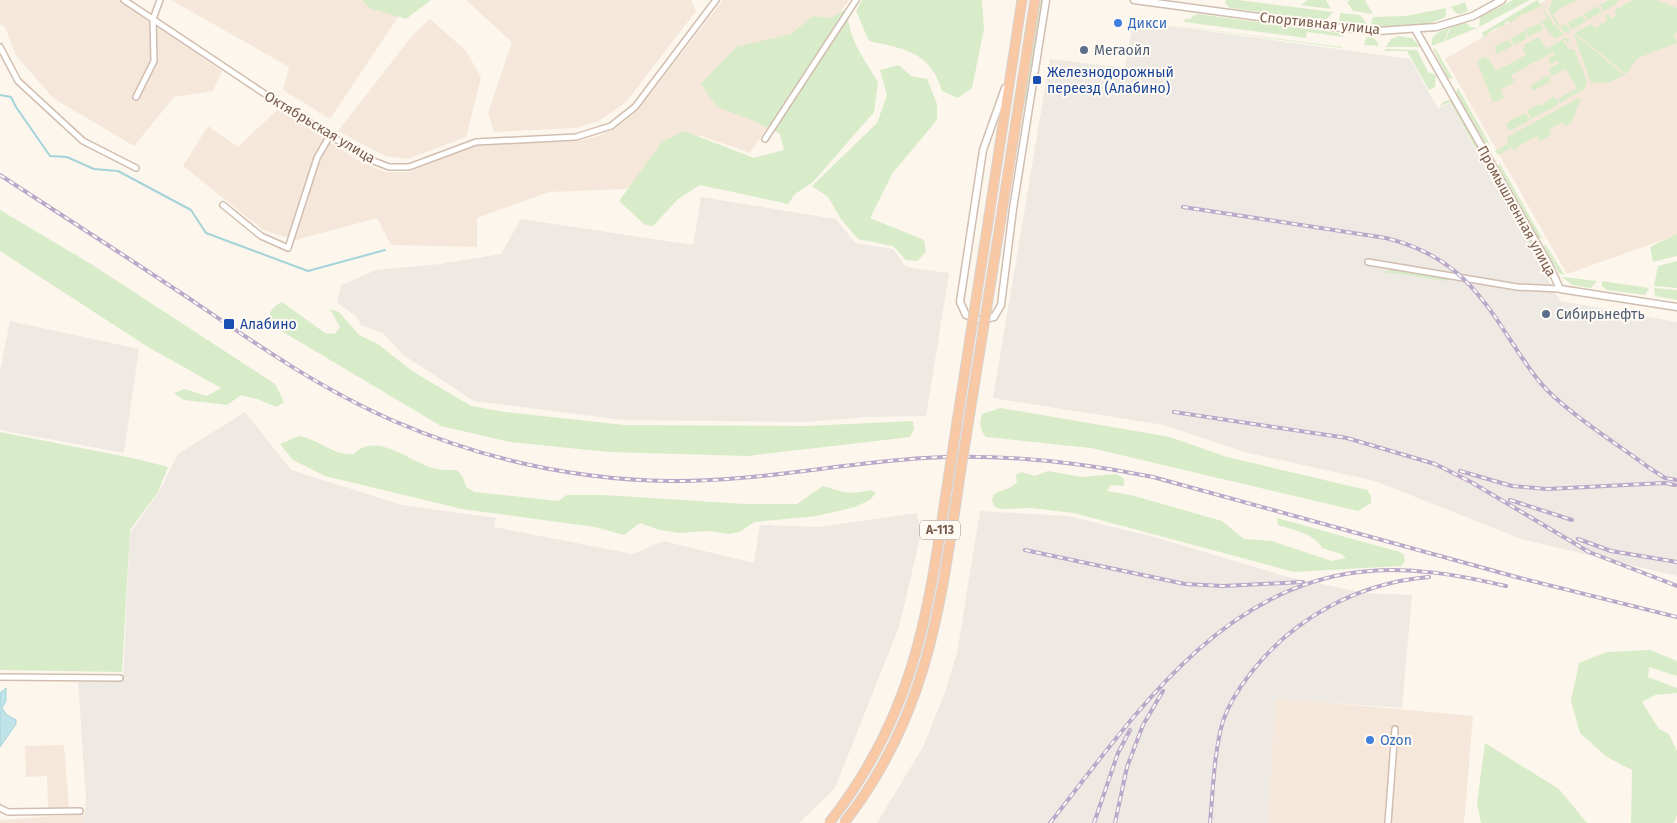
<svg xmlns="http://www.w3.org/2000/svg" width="1677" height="823" font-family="'Fira Sans',sans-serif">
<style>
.residential{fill:#f5e8da}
.industrial{fill:#efe9e4}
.green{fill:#d8ecc9}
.water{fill:#bfe3e8;stroke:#a5d3da}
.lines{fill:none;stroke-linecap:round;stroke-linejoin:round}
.stream{stroke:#a5d3da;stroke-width:2}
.minor-casing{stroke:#d1beb0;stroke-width:8}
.tertiary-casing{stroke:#d1beb0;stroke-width:9}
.trunk-casing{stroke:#dad1cd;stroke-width:11}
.minor{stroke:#fff;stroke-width:5}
.tertiary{stroke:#fff;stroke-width:6}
.trunk{stroke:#f9c8a4;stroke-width:9}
.rail-casing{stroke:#b9a8c9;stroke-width:4}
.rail{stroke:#fffaf3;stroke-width:2;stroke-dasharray:5.5;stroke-linecap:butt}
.trunk-bridge-casing{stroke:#dad1cd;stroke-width:11;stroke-linecap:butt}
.trunk-bridge{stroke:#f9c8a4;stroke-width:9}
.shop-dot{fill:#3f7fe0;stroke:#fffaf3;stroke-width:2}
.service-dot{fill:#5c6f8a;stroke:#fffaf3;stroke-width:2}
.transit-dot{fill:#1a4fb4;stroke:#fffaf3;stroke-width:2}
.labels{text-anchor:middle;stroke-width:4;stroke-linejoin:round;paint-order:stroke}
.shield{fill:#fffaf3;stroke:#a28b7f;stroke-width:1}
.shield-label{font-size:12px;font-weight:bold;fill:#7a5c4d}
.shop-label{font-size:14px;fill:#366cbe;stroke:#fffaf3;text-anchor:start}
.street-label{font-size:14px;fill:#7a5c4d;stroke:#fffaf3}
.service-label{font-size:14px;fill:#4e5e75;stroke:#fffaf3;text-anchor:start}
.transit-label{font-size:14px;fill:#164399;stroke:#fffaf3;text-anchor:start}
</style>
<rect width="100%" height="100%" fill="#fdf6ec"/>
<g class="residential">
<polygon points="0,0 119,0 222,71 213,91 174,97 134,146 53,98 15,54 5,27 0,24"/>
<polygon points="171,0 384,0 400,14 330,119 283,90 289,67"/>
<polygon points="466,0 691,0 696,11 626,102 599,121 576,128 494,132 488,113 512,42"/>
<polygon points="723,0 849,0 786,87 769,124 750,153 699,135 649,188 549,192 477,218 477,247 391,245 377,218 296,240 263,230 183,166 208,126 238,147 278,109 361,162 385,172 410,172 476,145 578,141 599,136 616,128 637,111"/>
<polygon points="1546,0 1677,0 1677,235 1567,274 1445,59"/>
<polygon points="430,19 466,51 481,77 466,137 408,159 385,156 338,131 412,36"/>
<polygon points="1279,698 1473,716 1464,823 1268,823 1275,703"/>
<polygon points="64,745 69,808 48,808 47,776 26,777 25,746"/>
<polygon points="84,814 84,823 0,823 0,820"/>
</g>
<g class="industrial">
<polygon points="1133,21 1410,59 1438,108 1450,103 1560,301 1677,322 1677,576 1521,539 1375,481 1248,453 1164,425 993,398 1050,59 1125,68"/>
<polygon points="701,197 836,219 855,243 893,249 906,267 949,273 926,416 868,417 806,422 623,420 474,401 403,355 384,334 361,325 356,316 337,303 341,285 376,270 440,264 501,254 521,219 693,245"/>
<polygon points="10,321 139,349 124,453 0,430 0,372"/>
<polygon points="245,412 291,470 402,505 496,518 494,527 633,554 663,541 754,563 760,525 818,527 917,513 921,534 899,627 835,788 799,823 84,823 86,799 78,682 123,682 130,533 159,492 178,454"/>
<polygon points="980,511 1068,516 1158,538 1288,577 1365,593 1412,595 1402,708 1279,699 1275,703 1268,823 877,823 923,747 944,695 957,653"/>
</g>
<g class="green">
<polygon points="362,0 431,0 406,19 369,8"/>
<path d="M862 0H982L984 29 972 88 958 98 942 91C931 52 905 49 869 41L856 11Z"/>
<polygon points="1039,0 1043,0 1029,90 1022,111"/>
<polygon points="1226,0 1238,0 1333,12 1325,21 1230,8 1225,3"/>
<polygon points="1309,0 1326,0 1331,9 1300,5"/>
<polygon points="1350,0 1365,0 1373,14 1353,11 1347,2"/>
<polygon points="1513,0 1530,0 1479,27 1480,17"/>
<path d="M1537 0C1547 12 1552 25 1564 34L1555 39 1541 22 1547 18 1541 6 1525 14 1524 13 1510 23 1508 21 1505 23 1506 25 1494 29 1484 37 1482 33Z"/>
<polygon points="1552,0 1579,0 1567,4 1553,14 1560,27 1566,24 1570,31 1566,33 1556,24 1549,11"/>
<polygon points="1609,0 1617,0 1618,3 1604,11 1600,5"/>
<polygon points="1633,0 1656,0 1677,8 1677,32 1674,35 1677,43 1638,58 1626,74 1575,33 1591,24 1595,28 1607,21 1606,15 1609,15 1612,19 1616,16 1615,10"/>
<polygon points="1465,2 1468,11 1460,14 1456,13 1451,7"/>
<polygon points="1598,6 1602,12 1588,20 1584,14"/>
<path d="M1446 8V16C1430 28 1390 27 1370 26L1373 17 1406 16Z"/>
<path d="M846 9C850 41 862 56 878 82L874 112 813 182 795 194 788 204 700 185 678 199 653 226 645 225 619 201 662 142 684 131 754 158 784 150 780 134 752 120 717 107 701 84 736 47 791 34 813 16 831 18Z"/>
<polygon points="1340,13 1360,15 1369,26 1339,23"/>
<polygon points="1198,14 1340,33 1344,37 1307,32 1306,38 1184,22 1185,19 1191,19 1192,16"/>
<polygon points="1582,15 1586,21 1572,30 1568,23"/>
<polygon points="1147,22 1342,47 1342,48"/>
<polygon points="1465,22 1471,27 1477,28 1445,41 1451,27"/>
<polygon points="1540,23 1543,29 1529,37 1525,30"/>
<path d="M1450 28 1444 41 1432 46C1430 34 1439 31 1450 28Z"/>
<polygon points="1524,31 1527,38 1514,45 1510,39"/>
<polygon points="1574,34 1624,75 1609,82 1591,83"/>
<polygon points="1370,36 1376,40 1379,46 1364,45 1366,38"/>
<polygon points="1399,36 1412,38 1420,47 1386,47 1391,39"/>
<polygon points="1536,38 1540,39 1546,49 1565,38 1569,39 1570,41 1567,43 1566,40 1563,41 1569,49 1574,49 1587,81 1585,88 1560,103 1558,99 1577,88 1566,69 1552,76 1548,69 1559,63 1557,60 1551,64 1548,58 1555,55 1553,52 1511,75 1514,82 1500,90 1504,97 1493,103 1477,61 1484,57 1489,59 1496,71 1526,55 1523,49 1525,48 1524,45"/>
<polygon points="1508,40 1512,46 1497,54 1494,47"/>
<polygon points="1435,48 1453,79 1448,78 1433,49"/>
<polygon points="1385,49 1417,50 1428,72 1436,75 1435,87 1429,90 1407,51 1385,51"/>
<polygon points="899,65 911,76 927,79 937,104 937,120 892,174 870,218 924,240 926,252 917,261 906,260 893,246 858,239 841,219 828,197 812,186 877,123 887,95 880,70"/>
<polygon points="1548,75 1551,81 1533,91 1530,86"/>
<polygon points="1458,88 1489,143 1485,143 1456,93"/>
<polygon points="1554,96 1559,104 1531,119 1527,111 1539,104 1541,106"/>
<polygon points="1579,98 1580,101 1571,123 1566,126 1563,122 1549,129 1552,134 1540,141 1537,136 1515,148 1516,154 1512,147 1498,155 1495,151 1508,144 1507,137"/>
<polygon points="1449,100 1452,102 1539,257 1541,266 1450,102 1440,106 1443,102"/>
<polygon points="1525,113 1530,120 1510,131 1506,125 1509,121"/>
<polygon points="1499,162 1542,238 1539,238 1499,168"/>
<polygon points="0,210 91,264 275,384 284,402 276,407 257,399 241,395 227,405 184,400 174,393 184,389 207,396 221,388 148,347 0,251"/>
<polygon points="1677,234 1677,256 1653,262 1650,247"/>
<polygon points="1545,244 1564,274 1563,275 1559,273 1544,247"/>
<polygon points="1677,261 1677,288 1654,286 1658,266"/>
<polygon points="1392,269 1449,278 1449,279 1446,281 1383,272"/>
<polygon points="1562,277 1564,277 1597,281 1591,288 1572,285"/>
<polygon points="1602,281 1649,288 1645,295 1607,290 1602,286"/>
<polygon points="1654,288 1677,290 1677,300 1655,296"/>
<path d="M282 302 325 333 335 334 340 327 330 309 339 312 359 335 378 344 412 371 471 406 505 412 624 425 806 426 913 421 914 429 910 437 748 456 609 452 510 442 441 426 268 323C269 312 272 307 282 302Z"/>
<path d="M1001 408 1170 437 1227 457 1367 490 1371 496V503L1358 511 1091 448 986 437C980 431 979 422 982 414Z"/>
<polygon points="0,432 137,459 168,467 158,492 130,530 122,672 0,670"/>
<path d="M299 436C319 439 333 456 354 454 377 430 411 464 437 469 443 470 450 470 457 470L463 477 466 487 475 492 558 501 567 495H604L745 504H797L823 486C841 491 850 496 870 490L876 493 870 500 855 507 817 516 755 522 739 532 729 534 709 531 679 533 660 530 640 523 624 535 595 527 462 509 325 476 293 460 280 444Z"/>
<path d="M1048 471 1082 477 1117 474 1124 479V486L1111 485 1107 491 1131 495 1222 521 1244 539 1272 541 1332 561 1346 558 1341 554 1322 548C1314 533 1293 530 1278 525L1277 518 1400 552 1404 555 1405 561 1401 566 1294 572 1074 513 1031 508 1003 509 995 507 992 501 993 495C1001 489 1011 490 1017 482L1016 475 1022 472 1035 476Z"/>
<polygon points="1650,650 1677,661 1677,676 1649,667 1648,677 1677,688 1677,693 1655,695 1642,702 1659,729 1669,734 1677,751 1677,815 1674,823 1631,823 1632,770 1607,757 1580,733 1571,701 1579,663 1607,652"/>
<polygon points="1485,743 1559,789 1587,823 1481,823 1477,803"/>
</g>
<polygon class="water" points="6,688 6,701 2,708 7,715 16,720 16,724 0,747 0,693"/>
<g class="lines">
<polyline class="stream" points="0,95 11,97 16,107 50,156 67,157 94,169 118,171 191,210 206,233 308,271 385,250"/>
<defs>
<g id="minor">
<polyline points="124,0 277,102 366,158 389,167 409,167 476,142 576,137 611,126 635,107 716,0"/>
<polyline points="0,47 18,81 83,141 136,168"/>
<polyline points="136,97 154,61 153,19 160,0"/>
<polyline points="765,139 856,0"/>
<polyline points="223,205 261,236 288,248 317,158 329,137"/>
<polyline points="1368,262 1517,287 1560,289"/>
<polyline points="0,677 120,678"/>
<polyline points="0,808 8,812 80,811"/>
<polyline points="1388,823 1395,729"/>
</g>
<g id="tertiary">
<polyline points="1134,0 1333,27 1378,31 1436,27 1473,16 1502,0"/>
<polyline points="1415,29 1549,265 1560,289 1677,307"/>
<polyline points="1005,88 983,150 960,302 966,315 980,320 994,317 1001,305 1013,209 1046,0"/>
</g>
<g id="trunk">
<polyline points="989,216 1022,0"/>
<polyline points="1001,218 1035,0"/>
</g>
</defs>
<use href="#minor" class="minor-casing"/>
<use href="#tertiary" class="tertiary-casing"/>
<use href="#trunk" class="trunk-casing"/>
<use href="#minor" class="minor"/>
<use href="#tertiary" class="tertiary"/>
<use href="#trunk" class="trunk"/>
<defs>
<g id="rail">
<path d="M0 175C62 215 125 256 187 297 253 342 320 389 394 421 482 459 576 480 671 481 756 482 840 463 925 458 1001 453 1077 462 1153 477L1520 578 1677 617"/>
<path d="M1183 207 1386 238C1446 253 1475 284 1507 335 1520 354 1531 374 1547 390 1574 417 1617 444 1648 467L1665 478 1677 480"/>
<polyline points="1174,412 1347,438 1435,464 1471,482 1589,552 1677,586"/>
<polyline points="1460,471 1512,486 1547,489 1665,483 1675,485"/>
<polyline points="1510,500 1572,520"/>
<polyline points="1578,539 1611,551 1677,562"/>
<polyline points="1025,550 1185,584 1223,586 1303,582"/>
<path d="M1050 823C1132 719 1217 588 1360 572 1410 566 1458 575 1506 586"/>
<polyline points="1094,823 1118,753 1130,730"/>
<polyline points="1115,823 1127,767 1143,725 1163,691"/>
<path d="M1210 823C1213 791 1214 751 1223 721 1229 704 1239 688 1250 674 1293 618 1358 583 1429 577"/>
</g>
</defs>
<use href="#rail" class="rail-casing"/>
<use href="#rail" class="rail"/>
<defs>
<g id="trunk-bridge">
<path d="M829 823C919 709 929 604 950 467 963 383 976 300 989 216"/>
<path d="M844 823C930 713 941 601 961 469 974 385 987 301 1001 218"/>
</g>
</defs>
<use href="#trunk-bridge" class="trunk-bridge-casing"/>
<use href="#trunk-bridge" class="trunk-bridge"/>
</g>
<g class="shop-dot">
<circle cx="1118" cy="23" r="5"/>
<circle cx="1370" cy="740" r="5"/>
</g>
<g class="service-dot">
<circle cx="1084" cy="50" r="5"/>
<circle cx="1546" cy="314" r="5"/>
</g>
<g class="transit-dot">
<rect x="1032" y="75" width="10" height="10" rx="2.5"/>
<rect x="223" y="318" width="12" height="12" rx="2.5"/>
</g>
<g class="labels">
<rect class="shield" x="920" y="520.5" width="40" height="19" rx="4"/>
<g class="shield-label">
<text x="940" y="534">А-113</text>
</g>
<g class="shop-label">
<text x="1128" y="28">Дикси</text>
<text x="1380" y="745">Ozon</text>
</g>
<g class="street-label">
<text transform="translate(1320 23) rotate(6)" y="5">Спортивная улица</text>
<text transform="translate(320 127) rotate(31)" y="5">Октябрьская улица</text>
<text transform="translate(1517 211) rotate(61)" y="5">Промышленная улица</text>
</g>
<g class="service-label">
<text x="1094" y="55">Мегаойл</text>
<text x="1556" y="319">Сибирьнефть</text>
</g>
<g class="transit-label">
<text x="1047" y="77">Железнодорожный<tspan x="1047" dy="16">переезд (Алабино)</tspan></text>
<text x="240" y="329">Алабино</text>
</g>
</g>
</svg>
